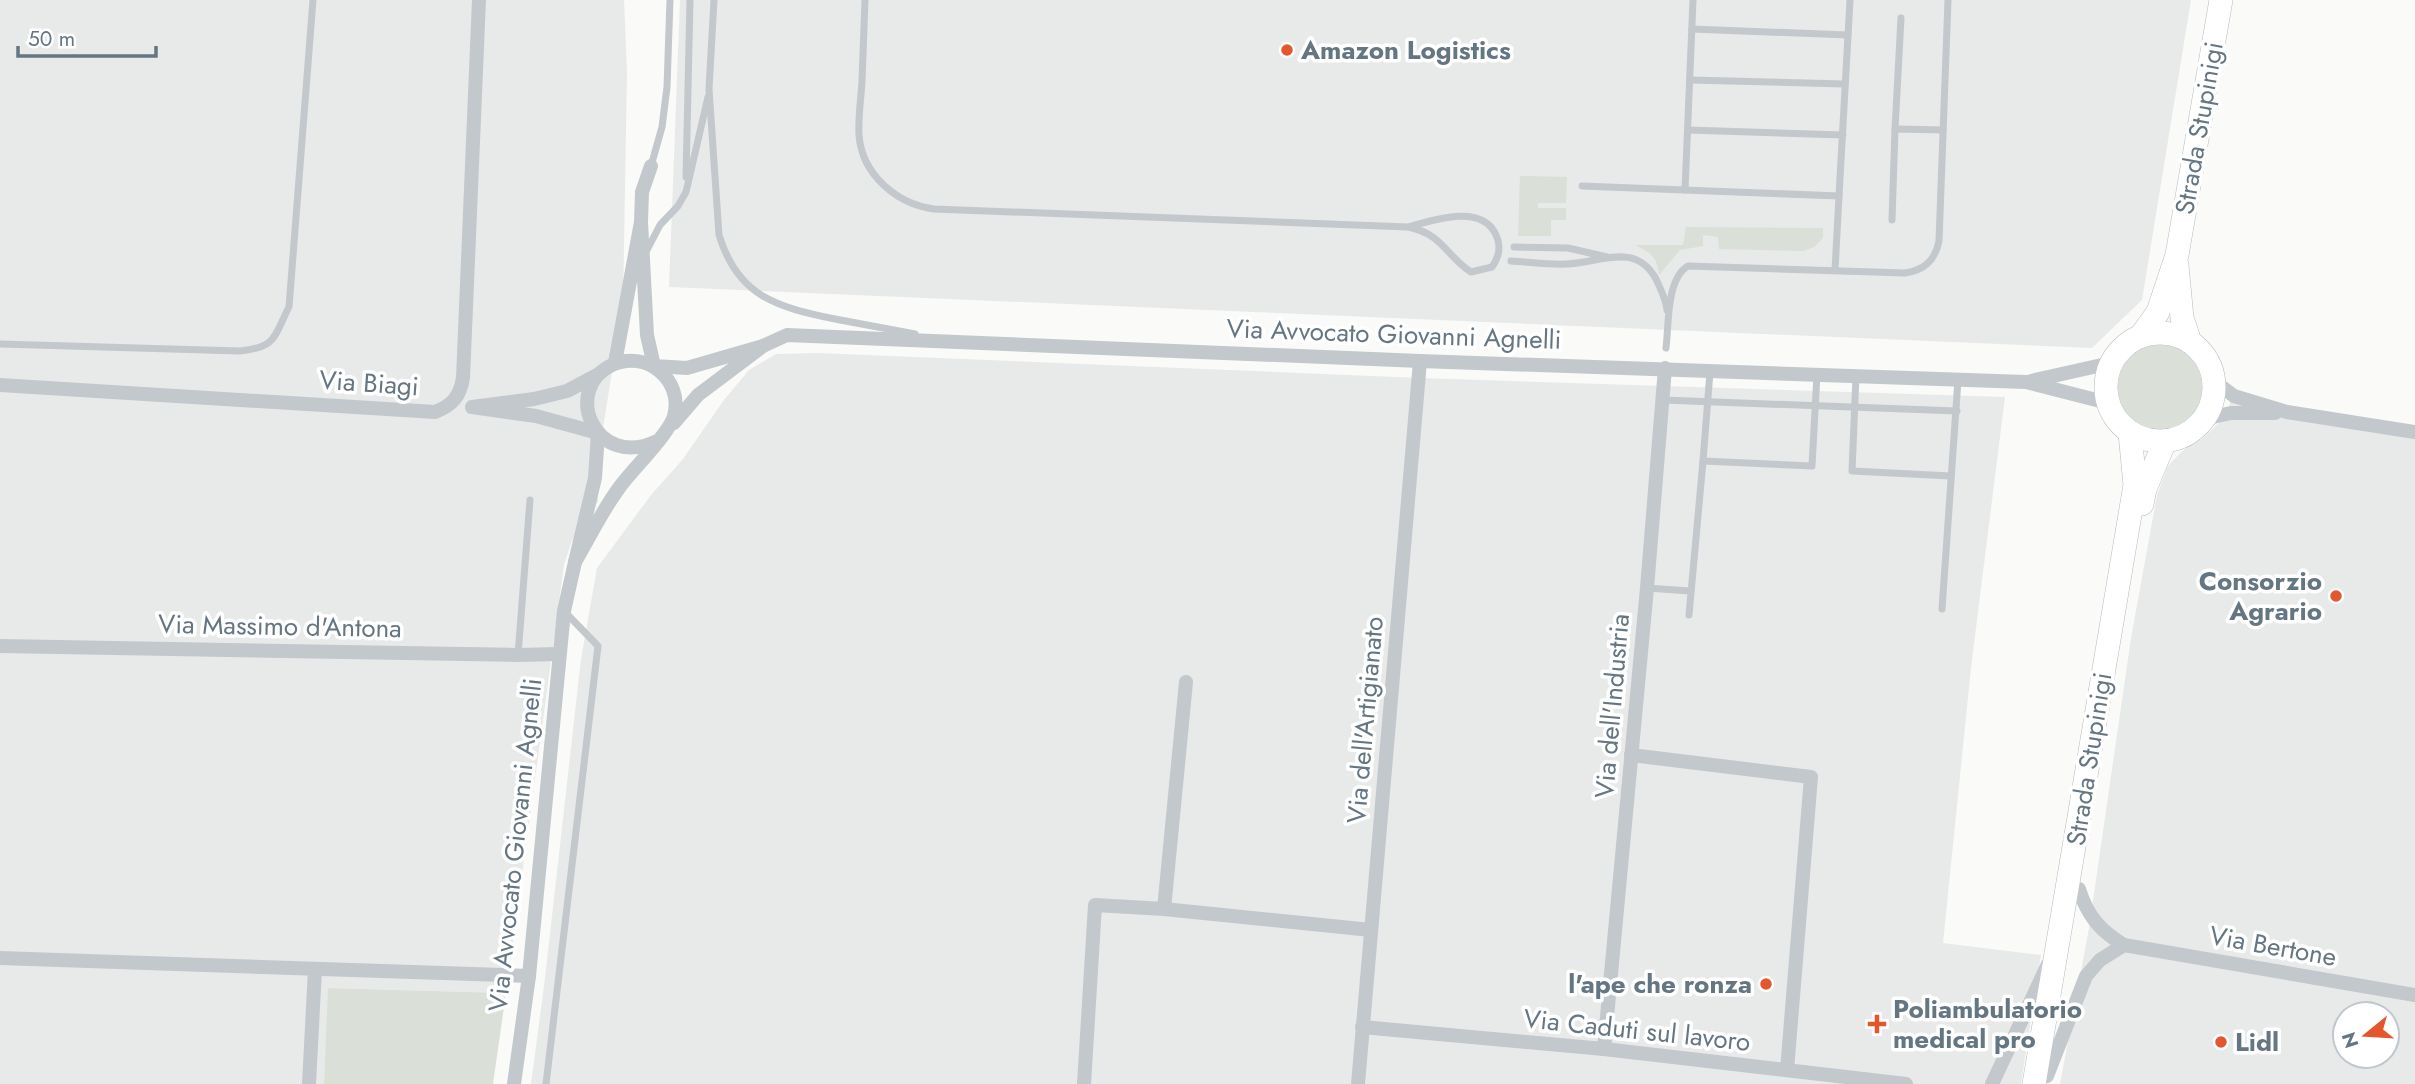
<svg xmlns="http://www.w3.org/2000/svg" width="2415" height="1084" font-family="Jost,sans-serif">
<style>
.built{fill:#e8e9e9;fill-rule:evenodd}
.green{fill:#dadfd7}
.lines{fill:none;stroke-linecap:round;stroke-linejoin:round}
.primary-casing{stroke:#b5babe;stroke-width:24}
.lane{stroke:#c3c8cc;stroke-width:7}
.street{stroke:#c3c8cc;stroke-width:14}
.primary{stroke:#fff;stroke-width:23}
.poi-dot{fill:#e4572e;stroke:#fff;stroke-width:2.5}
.labels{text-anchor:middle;stroke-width:7;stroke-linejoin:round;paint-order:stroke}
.poi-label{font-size:26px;font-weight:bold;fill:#657683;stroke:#fff;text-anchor:start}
.street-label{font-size:26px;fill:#657683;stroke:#fff}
</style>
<rect width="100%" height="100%" fill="#fafaf8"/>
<g class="built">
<polygon points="0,0 624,0 627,72 623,304 597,465 598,502 580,524 571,543 564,565 506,993 329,988 324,1084 0,1084"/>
<polygon points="680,0 2191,0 2142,300 2092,348 669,287"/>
<polygon points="818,353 1420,378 2005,397 1971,668 1943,943 2041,955 2021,1084 531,1084 545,978 581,659 597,568 651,495 683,459 724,400 749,370 776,354"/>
<path d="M2231 394 2258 402 2415 426V1084H2060L2089 928 2131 638 2157 495 2168 466 2182 451 2203 438 2223 419 2229 409ZM2345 1014H2387V1056H2345Z"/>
</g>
<g class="green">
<polygon points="1520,176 1567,177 1566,203 1538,203 1538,208 1566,208 1566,220 1551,220 1551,236 1518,236"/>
<path d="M1686 227 1823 228V238L1814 247 1803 251 1719 249 1718 237 1703 235V246L1680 250 1659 275C1657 256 1651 253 1635 245H1683Z"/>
<circle cx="2160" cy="387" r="42"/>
<polygon points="328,988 506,993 493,1084 324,1084"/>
</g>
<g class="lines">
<defs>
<g id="primary">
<polyline points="2177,265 2182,318 2190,342"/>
<circle cx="2160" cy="387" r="54"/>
<polyline points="2141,336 2158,312 2177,255 2221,0"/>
<polyline points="2142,504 2145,489 2165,441"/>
<polyline points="2034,1084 2135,485 2130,433"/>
</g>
</defs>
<use href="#primary" class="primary-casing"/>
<g class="lane">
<path d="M714 0 709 89 719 235C738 297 777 307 835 319 862 324 889 329 915 334"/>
<path d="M865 0C864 27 863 54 862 81 861 99 858 117 859 135 862 175 897 204 934 209L1408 227C1443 234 1445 255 1471 272L1492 267C1499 257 1502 247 1496 235 1482 203 1433 220 1408 227"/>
<polyline points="1692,29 1848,35"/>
<polyline points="1690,80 1845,84"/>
<polyline points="1895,129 1901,18"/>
<polyline points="1688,130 1843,135"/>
<polyline points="651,166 662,127 667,87 670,0"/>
<polyline points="686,177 690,0"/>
<polyline points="1582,186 1839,196 1835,270"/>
<polyline points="1685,190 1693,0"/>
<polyline points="1839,196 1850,0"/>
<polyline points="1892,220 1895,129 1943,130"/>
<polyline points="1514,247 1568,248 1607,257"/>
<polyline points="646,252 660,225 678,206 686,192 708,97"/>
<path d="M1511 261C1530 262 1549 265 1567 264 1600 263 1635 241 1656 279 1661 290 1666 299 1667 310"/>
<path d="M0 344 240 351C277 347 273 338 289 307L313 0"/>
<path d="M1666 348C1669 325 1666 279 1688 266L1905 273C1924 270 1935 261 1939 241L1948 0"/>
<polyline points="1710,372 1703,461 1812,466 1817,374"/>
<polyline points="1856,376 1852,471 1951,476"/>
<polyline points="1663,400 1957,411"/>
<polyline points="1647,588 1690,591"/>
<polyline points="1942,609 1958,380"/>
<polyline points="1689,615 1703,461"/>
<polyline points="518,655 530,500"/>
<polyline points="546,1084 598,646 564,611"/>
</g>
<g class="street">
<polyline points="641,222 642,192 651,166"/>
<polyline points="763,346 787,335 1420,361 2026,382 2108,403"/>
<polyline points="615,363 641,222 647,335 654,366 687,368 763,346 698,395 674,423"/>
<path d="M599 374 567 391 534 399 472 407 536 416 598 433 595 478 575 562C589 538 602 511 619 488 631 471 670 433 674 416 684 380 646 349 612 365 561 389 595 471 657 441"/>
<polyline points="2031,381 2111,363"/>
<polyline points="2214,381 2234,396 2287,412 2415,432"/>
<path d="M0 385 435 412C453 405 460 396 463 378L479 0"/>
<polyline points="2204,419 2231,413 2275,413"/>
<polyline points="0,646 518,655 559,654"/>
<polyline points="1631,755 1811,777 1787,1070"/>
<path d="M2079 889C2087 915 2100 931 2124 945L2415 995"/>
<polyline points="1164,909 1186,682"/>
<polyline points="0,958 529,976"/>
<polyline points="1362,1027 1604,1049 1906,1084"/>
<polyline points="1604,1049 1647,588 1665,368"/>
<polyline points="2047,1076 2086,976 2100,960 2124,945"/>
<polyline points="309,1084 315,969"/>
<polyline points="514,1084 529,976 564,611 575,562"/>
<polyline points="1084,1084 1095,905 1164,909 1371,930"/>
<polyline points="1358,1084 1420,361"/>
<polyline points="1992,1084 2048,964"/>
</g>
<use href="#primary" class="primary"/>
</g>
<g class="poi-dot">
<circle cx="1287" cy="50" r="7"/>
<circle cx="2336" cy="596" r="7"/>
<circle cx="1766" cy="984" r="7"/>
<path d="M1873.5 1013.5h7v7h7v7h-7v7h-7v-7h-7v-7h7z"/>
<circle cx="2221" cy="1042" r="7"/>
</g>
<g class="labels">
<g class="poi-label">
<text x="1301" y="59">Amazon Logistics</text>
<text x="2322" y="590" text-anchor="end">Consorzio<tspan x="2322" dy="30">Agrario</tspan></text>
<text x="1752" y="993" text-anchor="end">l'ape che ronza</text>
<text x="1893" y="1018">Poliambulatorio<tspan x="1893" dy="30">medical pro</tspan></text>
<text x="2235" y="1051">Lidl</text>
</g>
<g class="street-label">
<text transform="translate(2199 128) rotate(-80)" y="9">Strada Stupinigi</text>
<text transform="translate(1394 334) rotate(2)" y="9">Via Avvocato Giovanni Agnelli</text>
<text transform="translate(369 383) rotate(4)" y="9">Via Biagi</text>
<text transform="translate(280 626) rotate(1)" y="9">Via Massimo d'Antona</text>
<text transform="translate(1612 706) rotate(-85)" y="9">Via dell'Industria</text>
<text transform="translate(1365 720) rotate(-85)" y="9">Via dell'Artigianato</text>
<text transform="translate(2089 759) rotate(-81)" y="9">Strada Stupinigi</text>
<text transform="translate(515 845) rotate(-84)" y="9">Via Avvocato Giovanni Agnelli</text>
<text transform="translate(2273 946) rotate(10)" y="9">Via Bertone</text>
<text transform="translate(1637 1030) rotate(6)" y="9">Via Caduti sul lavoro</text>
</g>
</g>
<g transform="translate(2366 1035) rotate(252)"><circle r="33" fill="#ffffff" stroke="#c1c8cd" stroke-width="2"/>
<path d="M0-5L12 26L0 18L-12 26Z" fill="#e4572e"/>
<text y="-10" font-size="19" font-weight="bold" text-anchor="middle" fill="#657683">N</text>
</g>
<path d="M18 46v10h138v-10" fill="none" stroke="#657683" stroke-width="3.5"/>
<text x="28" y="46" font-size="21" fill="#657683" stroke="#ffffff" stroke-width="5" paint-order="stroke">50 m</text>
</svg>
